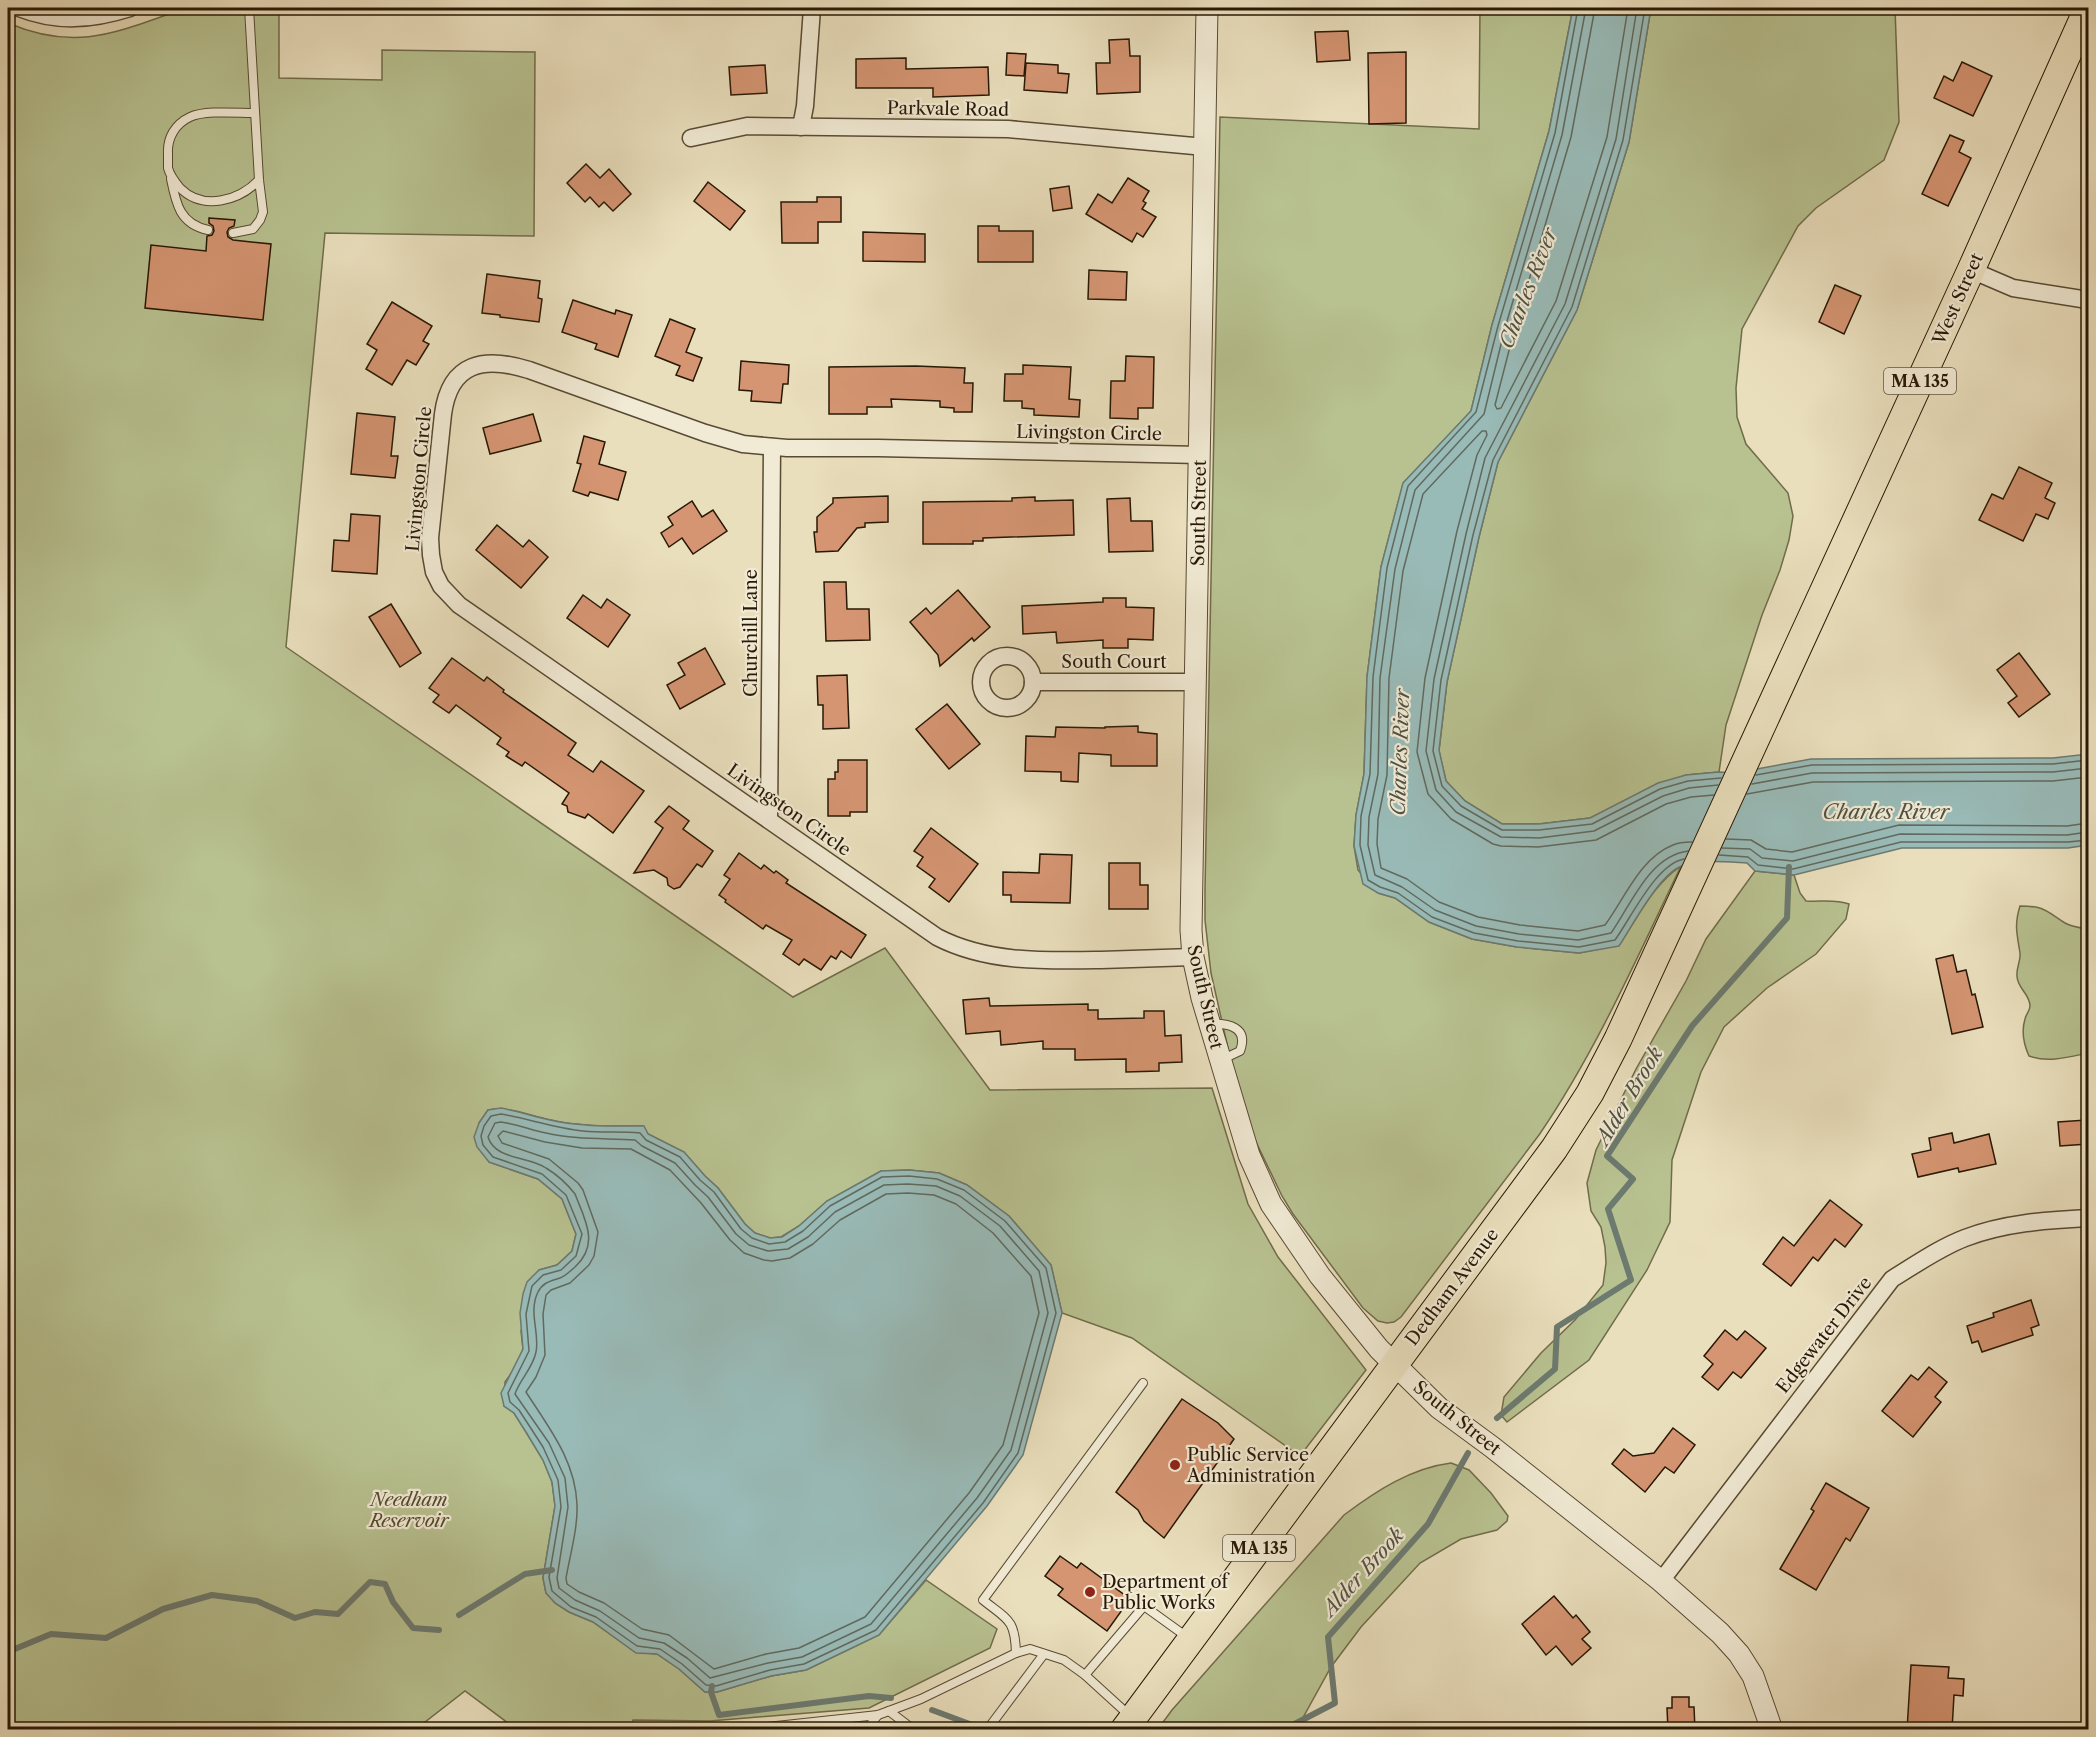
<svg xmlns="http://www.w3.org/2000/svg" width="2096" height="1737" font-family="'Libre Caslon Text',serif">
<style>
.green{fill:#b8c190;stroke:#706c4a;stroke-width:1.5}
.water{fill:#99bbb8;stroke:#6c7a70;stroke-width:1.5}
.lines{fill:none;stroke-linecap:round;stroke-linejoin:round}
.shore{stroke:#606a5e;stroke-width:1.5}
.stream{stroke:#6c7a70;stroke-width:6}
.building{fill:#d59572;stroke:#281805;stroke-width:1.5}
.service-casing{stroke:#584a33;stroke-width:10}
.minor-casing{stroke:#584a33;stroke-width:19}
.tertiary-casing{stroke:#584a33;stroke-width:23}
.primary-casing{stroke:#281805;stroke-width:29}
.service{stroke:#f1ead4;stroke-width:8}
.minor{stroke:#f1ead4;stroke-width:16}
.tertiary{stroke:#f1ead4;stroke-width:21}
.primary{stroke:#eadfbd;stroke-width:27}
.poi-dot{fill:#8f2418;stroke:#f1ead4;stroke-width:2}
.labels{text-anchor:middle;stroke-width:4.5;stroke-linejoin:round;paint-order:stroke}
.shield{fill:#f1ead4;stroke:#645743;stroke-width:1.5}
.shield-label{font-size:16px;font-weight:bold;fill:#281805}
.street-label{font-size:18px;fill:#281805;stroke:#f1ead4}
.poi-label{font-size:18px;fill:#281805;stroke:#f1ead4;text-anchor:start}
.park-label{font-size:18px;font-style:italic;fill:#534b2f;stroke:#f1ead4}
.water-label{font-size:20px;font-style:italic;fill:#505144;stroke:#f1ead4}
</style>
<rect width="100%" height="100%" fill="#eadfbd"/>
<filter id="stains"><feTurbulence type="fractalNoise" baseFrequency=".00333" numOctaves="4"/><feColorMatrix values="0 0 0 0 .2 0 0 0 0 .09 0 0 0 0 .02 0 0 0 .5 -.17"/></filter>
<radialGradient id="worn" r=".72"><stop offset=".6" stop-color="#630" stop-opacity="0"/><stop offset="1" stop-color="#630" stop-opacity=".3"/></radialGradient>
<g class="green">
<path d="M186 8H279V78L382 80V50L535 52 534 236 325 233 286 647 793 997 885 948 990 1090 1212 1088 1248 1204 1278 1257 1366 1370 1300 1456 1132 1338 1062 1313 1051 1265 1009 1216 967 1185 939 1173 909 1170 881 1171 827 1201 799 1226 781 1237 770 1238 755 1233 745 1224 718 1188 705 1176 684 1152 648 1134 643 1126C613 1126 582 1127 551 1120 529 1116 511 1106 488 1110L479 1123 489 1162 538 1179 562 1199 576 1234 572 1251 557 1265 539 1270 521 1331 523 1349 515 1368 505 1382 504 1406 514 1413 526 1432 543 1460 552 1482 555 1506 543 1578 546 1593 555 1603 569 1612 593 1622 636 1652 657 1654 679 1669 705 1692H717L771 1676 806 1670 879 1635 926 1580 997 1629 990 1648 869 1708 710 1721 633 1720 630 1729H516L465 1691 416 1729H8V23C78 53 119 31 186 8Z"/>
<path d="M1480 8H1573L1549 131 1492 325 1471 411 1403 484 1381 567 1367 677 1364 774 1356 815 1354 846 1358 870 1378 893 1395 898 1429 922 1472 939 1517 947 1579 953 1619 945C1638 918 1653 884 1681 866 1637 958 1596 1051 1539 1135L1401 1317 1394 1322 1387 1323 1378 1321 1363 1308 1293 1214 1282 1196 1243 1115 1211 973 1205 920V890L1220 117 1479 129Z"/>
<polygon points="1651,8 1895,8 1899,122 1884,160 1816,208 1798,226 1742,329 1736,388 1737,417 1746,444 1788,493 1793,516 1789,540 1780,570 1762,615 1726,725 1719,772 1686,775 1590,818 1539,824 1502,824 1465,801 1446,781 1439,751 1447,682 1479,537 1498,462 1577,310 1629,142"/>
<path d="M1755 871 1794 875 1800 893 1806 901C1821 902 1835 899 1849 904L1846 919 1816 954 1767 988 1724 1027 1701 1072 1672 1160 1670 1222 1647 1270 1589 1360 1507 1422 1501 1415 1504 1397 1541 1353 1575 1320 1603 1285 1606 1263 1605 1247 1601 1227 1591 1211 1587 1183 1596 1150 1636 1069 1686 981 1706 939Z"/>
<path d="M2020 906C2045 906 2046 911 2065 923 2072 927 2081 928 2088 929V1053C2069 1057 2048 1063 2029 1056 2024 1045 2021 1032 2025 1019 2026 1014 2030 1011 2030 1006 2030 994 2017 988 2017 976 2016 968 2021 961 2020 953 2017 934 2014 925 2020 906Z"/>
<path d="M1451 1463 1469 1470 1491 1493 1508 1516 1507 1521 1497 1530 1461 1539 1420 1563 1361 1627 1331 1667 1300 1723 1288 1730 1158 1729 1172 1710 1344 1515C1376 1491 1411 1468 1451 1463Z"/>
</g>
<g class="water">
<path d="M1573 8H1651L1629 142 1577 310 1498 462 1479 537 1447 682 1439 750 1446 781 1465 801 1502 824H1539L1590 818 1658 783 1686 775 1719 772 1735 773 1811 759 2053 758 2088 754V845L2068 848H1902L1794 875 1755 871 1747 863C1728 862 1700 859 1682 866 1660 873 1632 926 1619 946L1579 953 1517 947 1472 939 1429 922 1395 898 1378 893 1363 884 1354 846 1356 815 1364 774 1367 677 1381 567 1403 483 1471 411 1492 325 1549 131Z"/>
<path d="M501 1108C518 1111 534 1117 550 1120 581 1127 612 1126 644 1126L648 1134 684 1152 705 1176 718 1188 745 1224 755 1233 770 1238 782 1237 799 1226 827 1201 881 1171 909 1170 939 1173 967 1185 1009 1216 1051 1265 1062 1313 1023 1455 987 1506 879 1635 806 1670 771 1676 717 1692H705L679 1669 657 1654 636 1653 593 1622 569 1612 555 1603 546 1593 543 1578 555 1506 552 1482 543 1460 526 1432 514 1413 504 1406 501 1393 523 1349 520 1313 523 1294 527 1282 539 1270 557 1265 572 1251 576 1234 562 1199 538 1179 489 1162 477 1147 474 1137 479 1123 488 1110Z"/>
</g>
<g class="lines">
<g class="shore">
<path d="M1578 8 1555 133 1498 326 1476 412 1408 486 1387 568 1373 677 1370 774 1361 816 1360 845 1368 880 1380 887 1398 893 1432 917 1474 933 1518 941 1579 947 1615 940C1631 918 1656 864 1684 859"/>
<path d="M1586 8 1562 135 1505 328 1484 414 1415 490 1395 569 1380 678 1378 774 1369 817 1368 845 1375 875 1402 887 1435 910 1476 926 1519 934 1578 940 1611 933C1631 905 1649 856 1688 851"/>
<polyline points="1595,8 1571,137 1514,331 1495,405 1497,409 1501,408 1556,301 1607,137 1628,8"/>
<polyline points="1637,8 1616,139 1565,304 1485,458 1466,534 1434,679 1426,751 1436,790 1456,812 1501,837 1539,838 1594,831 1663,796 1689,788 1718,785"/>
<polyline points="1645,8 1623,140 1572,307 1493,460 1473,535 1441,680 1433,751 1442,786 1461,806 1502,830 1539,830 1592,824 1660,789 1688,781 1721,778"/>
<polyline points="1756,775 1812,765 2053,764 2088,760"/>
<polyline points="1752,784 1812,773 2053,772 2088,768"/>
<polyline points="1747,794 1813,782 2053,781 2088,777"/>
<polyline points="1726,839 1751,840 1766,849 1792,852 1899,825 2067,826 2088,823"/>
<path d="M1692 842C1686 842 1679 842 1673 845 1640 858 1625 898 1605 925L1578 931 1520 925 1478 917 1439 902 1407 879 1381 868 1377 844 1378 819 1387 775 1389 678 1403 571 1423 494 1482 431H1486L1487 435 1477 455 1457 531 1425 678 1417 752 1428 794 1451 819 1493 844 1501 846 1538 847 1596 840 1666 804 1691 797 1714 795"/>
<polyline points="1722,848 1750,849 1762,858 1793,861 1900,834 2067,835 2088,832"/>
<polyline points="1719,855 1748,857 1758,865 1793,869 1901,842 2068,842 2088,840"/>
<path d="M501 1114C529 1119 555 1128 583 1131 602 1133 621 1131 640 1133L646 1140 680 1157 700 1180 714 1192 741 1229 752 1238 769 1244 785 1242 803 1231 830 1206 882 1177 909 1176 937 1179 964 1190 1005 1221 1046 1268 1056 1313 1018 1453 983 1503 876 1630 804 1664 770 1670 716 1686 706 1685 682 1664 660 1649 637 1646 596 1617 571 1607 552 1591 549 1577 561 1507 558 1480 543 1447 519 1410 510 1402 508 1393 529 1351 526 1314 532 1286 543 1275 561 1270 576 1256 582 1234 566 1195 542 1174 493 1157 483 1145 481 1136 484 1126 491 1116Z"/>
<path d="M501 1122C517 1124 531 1130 546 1133 576 1140 606 1138 635 1140L642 1146 675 1163 695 1185 708 1197 736 1234 749 1245 768 1251 788 1249 808 1237 835 1212 884 1185 908 1184 936 1186 960 1196 1000 1226 1039 1271 1048 1313 1011 1450 977 1498 871 1624 802 1657 768 1663 710 1678 687 1658 664 1643 639 1638 600 1611 575 1600 559 1588 557 1578 568 1507 565 1478 549 1443 515 1394C520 1379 533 1368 536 1352 540 1333 528 1312 538 1292 543 1282 551 1281 560 1278 566 1276 570 1271 575 1267 600 1244 585 1220 575 1194 568 1185 556 1174 546 1168 528 1156 495 1160 488 1137L495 1123Z"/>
<path d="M503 1131 545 1142 582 1148 631 1149 670 1170 701 1203 730 1240 744 1253 764 1260 772 1261 790 1258 813 1244 840 1220 886 1194 908 1193 934 1195 956 1204 993 1233 1031 1276 1039 1313 1003 1445 969 1493 865 1617 799 1648 766 1654 714 1669 669 1635 642 1629 604 1603 579 1592 567 1584 566 1578C570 1555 578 1528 577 1504 575 1460 549 1428 526 1392L536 1377 545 1355 543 1314 546 1295 551 1290 570 1283 589 1265 594 1256 598 1232 583 1190 578 1183 549 1159 502 1143 498 1136Z"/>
</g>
<g class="stream">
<polyline points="1497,1418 1555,1369 1557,1327 1631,1280 1608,1209 1633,1179 1607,1156 1692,1026 1787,918 1789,867"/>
<polyline points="459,1615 525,1574 552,1570"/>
<polyline points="8,1649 10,1651 51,1634 106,1638 163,1609 212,1595 257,1601 295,1618 315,1612 338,1614 370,1582 385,1584 393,1602 413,1628 439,1630"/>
<polyline points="712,1686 711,1692 719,1715 869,1696 891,1698"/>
<polyline points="932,1710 975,1726"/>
<polyline points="1283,1730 1335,1703 1328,1637 1428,1524 1468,1453"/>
</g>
</g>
<g class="building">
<polygon points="1348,31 1350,60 1317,62 1315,32"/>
<polygon points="1129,39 1130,56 1140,56 1140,92 1097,94 1096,63 1110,63 1109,40"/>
<polygon points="1406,52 1406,123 1369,124 1368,53"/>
<polygon points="1007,53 1026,54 1024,76 1006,75"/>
<polygon points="906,58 906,69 988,67 989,95 933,97 933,88 856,88 856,59"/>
<polygon points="1962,62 1992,76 1973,116 1934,98 1944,76 1953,81"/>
<polygon points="1026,63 1058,65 1058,73 1069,74 1067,93 1024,90"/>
<polygon points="765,65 767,93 731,95 729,67"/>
<polygon points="1950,135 1964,141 1959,152 1971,158 1948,206 1922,194"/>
<polygon points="586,164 600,178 609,169 631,194 613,211 604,202 599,207 590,197 585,202 567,183"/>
<polygon points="1128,178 1149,191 1143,201 1146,203 1142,209 1156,217 1143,237 1137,233 1132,242 1086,214 1098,194 1112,203"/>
<polygon points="708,182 745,211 730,230 694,201"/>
<polygon points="1069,186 1072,208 1053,211 1050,189"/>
<polygon points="817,197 841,197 841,222 818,222 818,243 782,243 781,202 817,202"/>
<polygon points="209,218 235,220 234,226 229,228 227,232 228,237 233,240 271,244 263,320 145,308 151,245 206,251 207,236 212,235 214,231 213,226 209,223"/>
<polygon points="978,226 999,226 999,231 1033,231 1033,262 978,262"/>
<polygon points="863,232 925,234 925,262 863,261"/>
<polygon points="1089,270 1127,272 1126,300 1088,299"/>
<polygon points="487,274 540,281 538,298 542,299 539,322 500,317 500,315 482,313"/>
<polygon points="1835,285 1861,296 1844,334 1819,322"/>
<polygon points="573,300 615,314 616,310 632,315 618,357 595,349 597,344 562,332"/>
<polygon points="392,302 432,326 423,341 429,344 416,365 407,360 392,385 366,369 377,350 367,344"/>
<polygon points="670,319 695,329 686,352 702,358 693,381 676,375 680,366 655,356"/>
<polygon points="1126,356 1154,357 1153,408 1138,408 1138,419 1110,418 1111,381 1125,381"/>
<polygon points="741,361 789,365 788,384 783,384 781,403 751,401 752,391 739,390"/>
<polygon points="1023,365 1071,367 1069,399 1080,400 1079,417 1034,415 1034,409 1022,408 1022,401 1004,401 1005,374 1023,374"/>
<polygon points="916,366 965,368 964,383 973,383 972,412 954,412 954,408 940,407 940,401 891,399 892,407 867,407 867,414 829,414 829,367"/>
<polygon points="357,413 395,417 391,456 398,456 395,478 351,474"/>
<polygon points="533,414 541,441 490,454 483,428"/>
<polygon points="584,436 605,442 599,464 626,472 618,500 590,492 588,496 573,491 581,464 577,463"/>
<polygon points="2019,467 2052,483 2045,498 2055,503 2048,519 2036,514 2023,541 1979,520 1992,494 2003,499"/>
<polygon points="888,496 888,522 865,523 865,527 857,528 838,551 816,552 814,532 817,532 817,517 833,503 833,498"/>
<polygon points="1035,497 1035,501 1073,500 1074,535 983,538 983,541 973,541 973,544 923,544 923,502 1012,501 1012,498"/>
<polygon points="1130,498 1131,521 1152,521 1153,551 1109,552 1107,499"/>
<polygon points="692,501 702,517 713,510 727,531 693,554 682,538 669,547 661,533 673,525 668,517"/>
<polygon points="351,514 380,516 377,574 332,571 334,540 349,541"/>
<polygon points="497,525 523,547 529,540 548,557 521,588 476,550"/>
<polygon points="824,582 846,582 847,609 869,609 870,640 826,641"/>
<polygon points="958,590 990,627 974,641 972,638 940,666 938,655 910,622 926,608 931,614"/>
<polygon points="583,595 601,608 607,599 630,615 608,647 567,618"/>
<polygon points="1103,598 1126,598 1126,607 1154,608 1153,640 1128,639 1128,648 1103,648 1103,640 1057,643 1056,632 1023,634 1022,606 1103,602"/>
<polygon points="391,604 421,653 400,667 369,617"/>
<polygon points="705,648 725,684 680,709 667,685 685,675 678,663"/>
<polygon points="2019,653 2050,694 2019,717 2008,703 2017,696 1997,670"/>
<polygon points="452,658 484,681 487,677 504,690 503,692 576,743 568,755 593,772 601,761 644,791 613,833 588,814 585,818 568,812 567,806 562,804 569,793 525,762 522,766 506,756 509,752 497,744 501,738 456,705 449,713 433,702 439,695 429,688"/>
<polygon points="847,675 849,728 823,729 823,705 818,705 817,676"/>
<polygon points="947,704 980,744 949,769 916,729"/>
<polygon points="1138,726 1138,732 1157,734 1157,766 1111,766 1111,755 1079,753 1078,782 1061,781 1061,772 1025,771 1026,736 1055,737 1056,727 1105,728 1105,727"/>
<polygon points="838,760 867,760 867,812 850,812 850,816 828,816 828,779 835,779 835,772 838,772"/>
<polygon points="669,806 689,821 683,829 713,851 702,867 697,864 680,887 674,889 668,885 667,878 654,870 634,873 663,828 655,822"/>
<polygon points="931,828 978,864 949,902 929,887 935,879 917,866 923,857 914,851"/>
<polygon points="739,853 761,869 764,865 774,873 776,871 788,880 786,883 866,935 851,958 841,951 836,959 831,956 821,970 804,959 799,965 783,954 792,940 766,925 763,929 725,902 726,900 719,895 730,879 724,875"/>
<polygon points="1040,854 1072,855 1070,903 1011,902 1011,895 1003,895 1003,872 1039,873"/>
<polygon points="1109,863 1140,863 1140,885 1148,885 1148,909 1109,909"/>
<polygon points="1953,955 1957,972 1966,970 1972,995 1975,994 1983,1027 1952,1034 1936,959"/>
<polygon points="989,998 990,1006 1088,1004 1088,1010 1098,1010 1098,1019 1144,1018 1144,1011 1164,1011 1165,1036 1181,1035 1182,1062 1159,1063 1159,1071 1126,1072 1126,1059 1075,1060 1075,1049 1043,1049 1043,1041 1001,1045 1000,1031 966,1034 963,1000"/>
<polygon points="2086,1120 2086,1128 2088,1128 2088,1144 2060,1146 2058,1122"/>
<polygon points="1952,1133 1954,1143 1989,1134 1996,1164 1959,1172 1958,1168 1918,1177 1912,1154 1931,1150 1929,1138"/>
<polygon points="1830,1200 1862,1225 1845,1247 1835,1239 1818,1261 1813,1257 1791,1286 1763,1264 1783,1237 1794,1246"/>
<polygon points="2031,1300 2039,1325 2031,1328 2033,1335 1982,1352 1978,1341 1972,1343 1967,1326 1994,1317 1993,1313"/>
<polygon points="1725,1330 1737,1340 1745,1331 1766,1348 1741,1378 1733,1372 1718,1390 1702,1377 1713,1364 1704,1356"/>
<polygon points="1929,1367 1947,1382 1935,1397 1941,1402 1913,1437 1882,1411 1911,1375 1918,1380"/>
<polygon points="1182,1399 1218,1423 1234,1439 1164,1538 1144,1521 1138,1510 1116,1492"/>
<polygon points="1673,1428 1695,1445 1674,1473 1665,1467 1645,1492 1612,1464 1624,1449 1633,1456 1654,1453"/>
<polygon points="1826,1483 1869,1508 1850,1541 1846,1538 1816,1590 1780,1569 1814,1511 1811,1509"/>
<polygon points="1060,1556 1077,1568 1081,1563 1130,1599 1107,1631 1058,1595 1063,1589 1045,1576"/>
<polygon points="1554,1596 1573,1618 1576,1615 1590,1632 1582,1639 1591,1648 1572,1665 1556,1646 1546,1655 1522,1624"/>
<polygon points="1911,1665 1949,1667 1948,1678 1964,1679 1963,1696 1954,1695 1952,1730 1907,1730"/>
<polygon points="1672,1697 1689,1697 1689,1707 1694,1707 1695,1730 1668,1730 1667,1708 1672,1708"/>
</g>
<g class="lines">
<defs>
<g id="service">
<path d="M255 113C237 113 205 110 190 117 175 124 167 138 168 154 168 159 168 164 168 168 170 176 175 182 180 188 203 211 239 201 259 180"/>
<path d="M171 179C176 204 180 224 208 230"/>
<polyline points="233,233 253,229 260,220 263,212 259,180 249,8"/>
<path d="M1210 1024C1228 1023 1249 1027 1240 1051L1221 1060"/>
<path d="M1016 1653C1015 1619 1008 1620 983 1600L1143 1383"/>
<polyline points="1085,1675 1144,1606 1187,1637"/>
<polyline points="889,1711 914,1730"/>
<polyline points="738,1730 878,1715 921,1699 1016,1653 1030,1649 1064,1660 1085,1675 1130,1716"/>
<polyline points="866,1730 878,1715"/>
<polyline points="987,1730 1044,1654"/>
</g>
<g id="minor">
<path d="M19 8C57 23 92 20 130 8"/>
<polyline points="801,127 805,106 812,8"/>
<polyline points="691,138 747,126 1008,129 1205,147"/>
<polyline points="1971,270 2013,288 2088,300"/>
<circle cx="1007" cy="682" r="26"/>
<polyline points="1033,682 1195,682"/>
<polyline points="769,820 772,447"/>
<path d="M1193 957C1162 958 1131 959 1101 960 1045 961 987 963 937 937L459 605 441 586 434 572 431 555 430 538 443 414C450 362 484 356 529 370L705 433 743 444 787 448H878L1200 455"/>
<path d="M1661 1581 1892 1279C1915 1265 1939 1248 1965 1238 2004 1223 2047 1220 2088 1218"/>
</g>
<polyline id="tertiary" points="1207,8 1191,930 1193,957 1202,998 1249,1155 1271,1204 1320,1276 1379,1349 1439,1408 1492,1447 1661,1581 1720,1633 1739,1654 1753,1676 1772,1730"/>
<polyline id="primary" points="1124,1730 1554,1149 1590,1093 1618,1039 1971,270 2088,8"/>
</defs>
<use href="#service" class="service-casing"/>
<use href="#minor" class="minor-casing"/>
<use href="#tertiary" class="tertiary-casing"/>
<use href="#primary" class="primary-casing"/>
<use href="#service" class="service"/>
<use href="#minor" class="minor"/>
<use href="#tertiary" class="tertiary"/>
<use href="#primary" class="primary"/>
</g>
<g class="poi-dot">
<circle cx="1175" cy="1465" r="6"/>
<circle cx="1090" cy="1592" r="6"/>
</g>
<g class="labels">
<g class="shield">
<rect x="1884" y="368" width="72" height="26" rx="4.5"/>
<rect x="1223" y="1535" width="72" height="26" rx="4.5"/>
</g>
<g class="shield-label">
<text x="1920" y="387">MA 135</text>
<text x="1259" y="1554">MA 135</text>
</g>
<g class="street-label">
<text transform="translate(948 109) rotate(1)" y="6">Parkvale Road</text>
<text transform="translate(1958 299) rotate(-66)" y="6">West Street</text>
<text transform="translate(1089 433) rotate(1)" y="6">Livingston Circle</text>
<text transform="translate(419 479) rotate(-85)" y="6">Livingston Circle</text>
<text transform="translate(1199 513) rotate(-89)" y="6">South Street</text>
<text transform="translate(751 633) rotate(-90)" y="6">Churchill Lane</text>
<text x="1114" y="668">South Court</text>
<text transform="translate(789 810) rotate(35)" y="6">Livingston Circle</text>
<text transform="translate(1205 997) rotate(77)" y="6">South Street</text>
<text transform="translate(1452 1287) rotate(-53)" y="6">Dedham Avenue</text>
<text transform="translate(1824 1335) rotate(-52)" y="6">Edgewater Drive</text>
<text transform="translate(1457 1418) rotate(39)" y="6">South Street</text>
</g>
<g class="poi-label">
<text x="1187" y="1461">Public Service<tspan x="1187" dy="21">Administration</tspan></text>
<text x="1102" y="1588">Department of<tspan x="1102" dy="21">Public Works</tspan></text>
</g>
<g class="park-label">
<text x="409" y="1506">Needham<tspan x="409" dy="21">Reservoir</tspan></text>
</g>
<g class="water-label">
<text transform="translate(1528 288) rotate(-69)" y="7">Charles River</text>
<text transform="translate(1400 752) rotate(-88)" y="7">Charles River</text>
<text x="1886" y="819">Charles River</text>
<text transform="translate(1629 1096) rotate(-59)" y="7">Alder Brook</text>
<text transform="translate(1363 1572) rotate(-48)" y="7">Alder Brook</text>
</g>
</g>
<rect width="2096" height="1737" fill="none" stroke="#eadfbd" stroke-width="30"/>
<rect x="9" y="9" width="2078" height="1719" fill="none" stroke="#281805" stroke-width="3"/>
<rect x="15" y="15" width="2066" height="1707" fill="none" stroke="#281805" stroke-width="1.5"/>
<rect width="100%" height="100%" filter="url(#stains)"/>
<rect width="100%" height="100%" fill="url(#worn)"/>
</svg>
